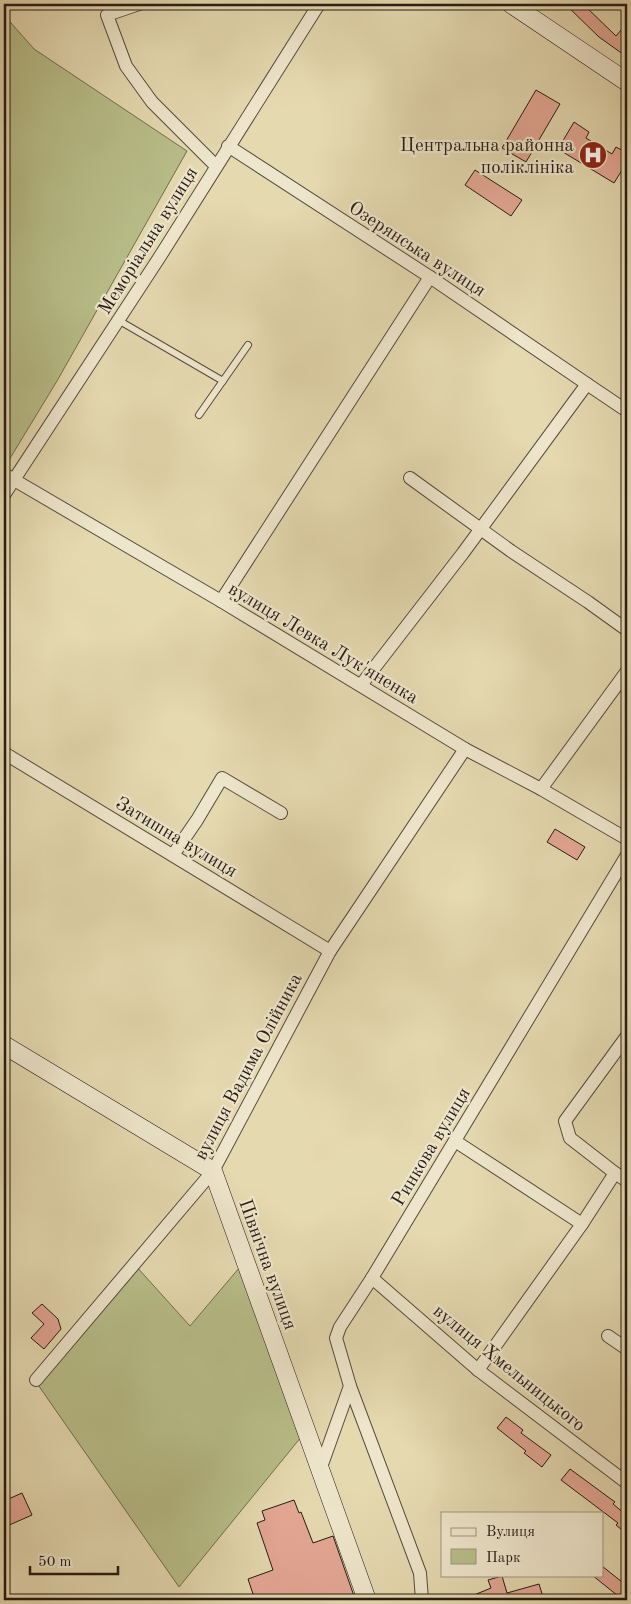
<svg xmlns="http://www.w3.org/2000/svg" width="631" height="1604" font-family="'Old Standard TT',serif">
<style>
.green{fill:#b8be89;stroke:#6f6d4f}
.building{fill:#e3a794;stroke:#261c15}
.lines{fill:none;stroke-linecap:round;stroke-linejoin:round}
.lane-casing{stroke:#564b3c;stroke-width:8}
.street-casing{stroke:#564b3c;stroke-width:14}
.secondary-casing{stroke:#261c15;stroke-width:19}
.lane{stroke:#eee6cc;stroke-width:6}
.street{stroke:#eee6cc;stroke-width:12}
.secondary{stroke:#eee6cc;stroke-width:18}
.labels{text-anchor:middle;stroke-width:4.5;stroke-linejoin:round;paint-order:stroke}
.poi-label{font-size:19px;fill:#261c15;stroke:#eee6cc;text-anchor:end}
.street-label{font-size:19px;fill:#261c15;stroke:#eee6cc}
</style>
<rect width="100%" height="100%" fill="#e5d9b0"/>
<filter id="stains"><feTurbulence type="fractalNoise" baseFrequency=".004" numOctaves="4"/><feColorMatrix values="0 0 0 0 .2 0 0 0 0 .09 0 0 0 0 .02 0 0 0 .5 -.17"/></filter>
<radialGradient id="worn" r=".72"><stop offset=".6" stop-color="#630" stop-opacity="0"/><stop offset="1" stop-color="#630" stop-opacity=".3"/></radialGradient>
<g class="green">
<polygon points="4,15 34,49 187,151 57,381 9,460 4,457"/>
<polygon points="245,1261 306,1431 179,1587 36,1382 135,1265 190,1326"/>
</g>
<g class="building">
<polygon points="565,4 583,4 616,36 621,30 627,35 627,57 599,37"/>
<polygon points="536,90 560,104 526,162 502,148"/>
<polygon points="574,122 589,132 586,138 612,154 616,147 627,153 627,162 614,183 558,149"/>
<polygon points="475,170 522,200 511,216 465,185"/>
<polygon points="555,829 585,847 577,860 547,842"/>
<polygon points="42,1304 58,1319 61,1329 44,1349 31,1338 44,1324 32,1313"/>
<polygon points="506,1417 523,1430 521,1433 551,1455 542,1467 524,1453 526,1451 497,1428"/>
<polygon points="570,1469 615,1502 613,1504 625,1514 627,1511 627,1534 616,1525 618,1523 561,1480"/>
<polygon points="22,1493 32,1515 7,1526 4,1519 4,1501"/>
<polygon points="294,1500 299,1513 301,1512 313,1543 333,1536 354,1596 339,1600 255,1600 248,1579 273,1570 257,1523 265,1520 262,1511"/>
<polygon points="602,1566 627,1586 627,1600 623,1600 592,1575 602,1575"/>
<polygon points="502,1576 507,1593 539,1584 544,1600 462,1600 491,1588 488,1580"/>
</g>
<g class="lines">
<defs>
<g id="lane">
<polyline points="118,320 223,381"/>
<polyline points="199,415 248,345"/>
</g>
<g id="street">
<polyline points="139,4 107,15 126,66 152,102 216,166"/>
<polyline points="228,146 430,277 587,384"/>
<polyline points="4,474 221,601 465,749 541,789 627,839"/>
<polyline points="410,478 511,551 588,602 627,630"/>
<polyline points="4,495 159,258 319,4"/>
<polyline points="221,601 430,277"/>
<polyline points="361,685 463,553 587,384 627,411"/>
<polyline points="4,753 330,951"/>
<polyline points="541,789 627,671"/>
<polyline points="173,855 197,820 222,778 281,813"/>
<polyline points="627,1036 565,1121 570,1138 615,1173 627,1181"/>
<polyline points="455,1141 582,1224"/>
<polyline points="372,1278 478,1370 627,1483"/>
<polyline points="608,1336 627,1349"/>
<polyline points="478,1370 582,1224 615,1173"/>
<polyline points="36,1380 213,1171 330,951 465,749"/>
<polyline points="350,1386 420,1573 422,1600"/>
<polyline points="320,1470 350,1386 336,1338 340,1327 372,1278 627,855"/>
</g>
<g id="secondary">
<polyline points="511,4 627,82"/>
<polyline points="4,1045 213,1171 367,1600"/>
</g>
</defs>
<use href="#lane" class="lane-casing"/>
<use href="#street" class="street-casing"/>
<use href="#secondary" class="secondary-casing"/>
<use href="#lane" class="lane"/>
<use href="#street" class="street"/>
<use href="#secondary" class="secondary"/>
</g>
<defs>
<symbol id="hospital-disc" viewBox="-11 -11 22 22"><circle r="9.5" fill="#8f2418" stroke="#eee6cc"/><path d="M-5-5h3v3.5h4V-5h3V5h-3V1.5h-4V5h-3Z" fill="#fff"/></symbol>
</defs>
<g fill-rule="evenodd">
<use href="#hospital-disc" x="577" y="139" width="32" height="32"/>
</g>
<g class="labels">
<g class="poi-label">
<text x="574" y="151">Центральна районна<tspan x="574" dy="22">поліклініка</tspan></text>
</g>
<g class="street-label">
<text transform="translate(147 240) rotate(-58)" y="7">Меморіальна вулиця</text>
<text transform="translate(418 248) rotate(33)" y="7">Озерянська вулиця</text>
<text transform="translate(324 642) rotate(31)" y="7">вулиця Левка Лук'яненка</text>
<text transform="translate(177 836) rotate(31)" y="7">Затишна вулиця</text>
<text transform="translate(247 1066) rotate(-62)" y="7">вулиця Вадима Олійника</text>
<text transform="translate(430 1146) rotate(-59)" y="7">Ринкова вулиця</text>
<text transform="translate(269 1264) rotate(70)" y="7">Північна вулиця</text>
<text transform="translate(510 1367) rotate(39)" y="7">вулиця Хмельницького</text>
</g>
</g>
<rect width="631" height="1604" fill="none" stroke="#e5d9b0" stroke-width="20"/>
<rect x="5" y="5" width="621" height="1594" fill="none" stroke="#261c15" stroke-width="2.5"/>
<rect x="10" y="10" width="611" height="1584" fill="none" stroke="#261c15"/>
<rect x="441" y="1512" width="162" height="65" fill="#eee6cc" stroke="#9e9583"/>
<rect x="451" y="1528" width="25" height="8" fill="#eee6cc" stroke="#9e9583"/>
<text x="486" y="1536" font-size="15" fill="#261c15">Вулиця</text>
<rect x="451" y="1549" width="25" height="15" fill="#b8be89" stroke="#9e9583"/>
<text x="486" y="1562" font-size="15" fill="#261c15">Парк</text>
<path d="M30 1566v8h88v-8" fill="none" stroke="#261c15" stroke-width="2.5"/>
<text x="38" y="1566" font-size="15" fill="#261c15" stroke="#eee6cc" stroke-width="4" paint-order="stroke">50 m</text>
<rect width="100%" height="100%" filter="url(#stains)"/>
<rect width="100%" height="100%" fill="url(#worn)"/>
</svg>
